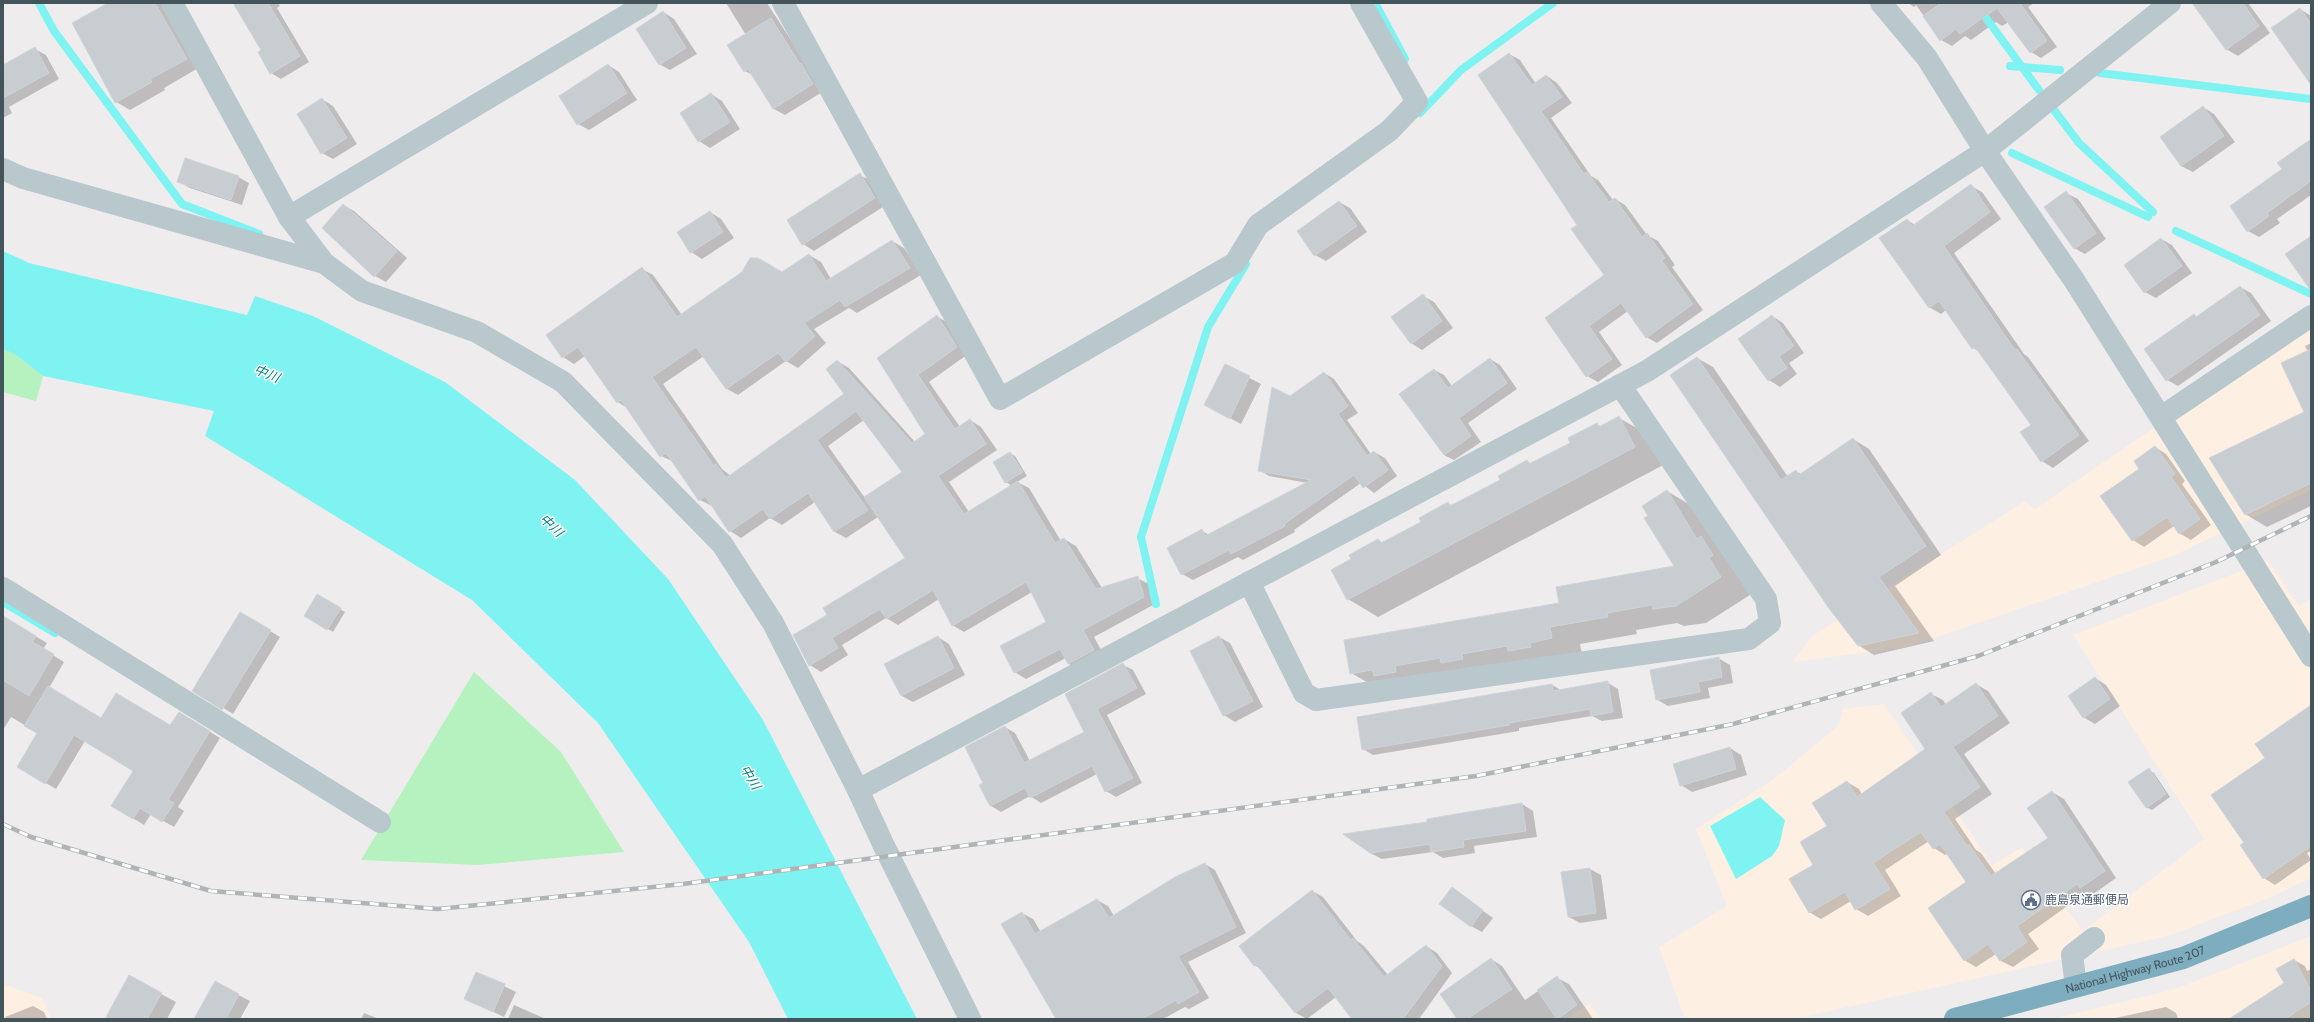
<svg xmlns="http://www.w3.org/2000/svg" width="2314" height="1022" font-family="Cabin,'Noto Sans JP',sans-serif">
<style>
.commercial{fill:#fdefe2}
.green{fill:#b5f2bf}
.water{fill:#7ef3f2}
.shadow{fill:#0003;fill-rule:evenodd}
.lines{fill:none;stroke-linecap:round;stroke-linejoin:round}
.stream{stroke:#7ef3f2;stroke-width:8}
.building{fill:#c8cdd2;stroke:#cfd4d9}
.street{stroke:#b9c8cd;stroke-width:22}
.highway{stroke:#7fadc0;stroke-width:22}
.rail-casing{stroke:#aeb4b8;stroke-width:4.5}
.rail{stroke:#fff;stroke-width:3;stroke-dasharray:9;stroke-linecap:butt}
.labels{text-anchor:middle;stroke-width:3;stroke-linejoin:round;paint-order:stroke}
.service-label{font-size:12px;fill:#4e5e75;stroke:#fff;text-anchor:start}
.street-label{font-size:12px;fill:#43555b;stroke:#fff}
.water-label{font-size:13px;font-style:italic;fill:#058180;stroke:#fff}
</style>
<rect width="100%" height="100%" fill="#efeced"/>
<g class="commercial">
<polygon points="2311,321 2311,490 2173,556 1908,647 1793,662 1812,636 2025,501 2035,509"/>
<polygon points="2268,561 2299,606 2311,599 2311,878 2269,898 2168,936 1793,1019 1685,1019 1659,947 1727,906 1696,829 1774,779 1839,725 1843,709 1884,704 1992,865 2022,847 2083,931 2204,839 2073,635"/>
<polygon points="2311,936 2311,1019 2053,1019 2175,989"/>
<polygon points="3,984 42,998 51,1019 3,1019"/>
<polygon points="1590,1004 1601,1019 1566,1019"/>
</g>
<g class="green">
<polygon points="3,349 16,355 43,376 36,401 3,392"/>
<polygon points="474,672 561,752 624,852 478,865 361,860"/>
</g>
<g class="water">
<polygon points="3,251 29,263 247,315 255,296 313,316 445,382 575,480 668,579 763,720 917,1019 788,1019 749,942 598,723 472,600 205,436 214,411 43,376 16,355 3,349"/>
<polygon points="1760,797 1785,820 1779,846 1772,856 1736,879 1710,826"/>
</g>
<g class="shadow">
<polygon points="110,3 166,3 200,67 164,88 165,90 130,110 116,102"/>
<polygon points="234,3 278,3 280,6 277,8 309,62 281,79 271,73 262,50"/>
<polygon points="726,3 767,3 824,91 785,115 774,109 754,76 745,71 746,35"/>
<polygon points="1908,3 2034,3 2028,7 2057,47 2041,58 2031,52 2009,22 2002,26 1996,22 1971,40 1965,36 1952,46 1941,40 1916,5 1914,7"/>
<polygon points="2194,3 2248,3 2270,33 2238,56 2226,49"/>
<polygon points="2300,9 2311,16 2311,83"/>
<polygon points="663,12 674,19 697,54 670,70 659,64"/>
<polygon points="35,49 46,55 59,79 9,107 12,113 3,118 3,65"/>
<polygon points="1509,54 1520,60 1536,84 1547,76 1557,83 1572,103 1551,118 1591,176 1598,180 1613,200 1615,199 1625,205 1647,235 1658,241 1675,265 1672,267 1703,310 1657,343 1646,337 1628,311 1599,332 1622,365 1598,382 1587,376 1546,318 1606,276 1578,225"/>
<polygon points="608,65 619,72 637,100 589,130 578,124"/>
<polygon points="711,94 722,101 740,129 710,148 699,141 681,113"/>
<polygon points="322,99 333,106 357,144 333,159 322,153"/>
<polygon points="2203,107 2214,114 2235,142 2193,172 2181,166"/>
<polygon points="2311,140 2311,195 2277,219 2280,223 2259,237 2248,231 2283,169"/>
<polygon points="860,175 871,181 886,205 814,251 803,244"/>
<polygon points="238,177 249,183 242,205 190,188 179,182"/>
<polygon points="1971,186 1982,192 2001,219 1954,253 2024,354 2028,357 2089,441 2053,468 2042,461 2032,425 1980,352 1973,348 1946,310 1941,314 1929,307 1907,220 1915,225"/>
<polygon points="2066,193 2078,199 2106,239 2085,254 2074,248"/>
<polygon points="1339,202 1350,208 1367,232 1326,261 1315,255"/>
<polygon points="343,205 354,211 407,258 386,282 375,276"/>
<polygon points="710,212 721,219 734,238 702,259 691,252"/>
<polygon points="2161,239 2172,245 2192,273 2156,298 2145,292"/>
<path d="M892 241 904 248 921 275 857 313 849 308 814 329 826 343 798 368 786 361 738 395 727 389 704 356 663 384 722 469 731 476 845 394 837 361 849 368 915 442 926 434 879 358 937 317 949 323 968 354 929 382 960 427 970 420 981 427 997 450 949 482 969 512 1012 486 1006 482 1010 453 1015 456 1027 476 1017 482 1029 488 1061 541 1064 539 1076 546 1102 588 1137 578 1149 584 1155 604 1094 637 1105 657 1080 670 1069 664 1066 658 1026 679 1015 672 1048 623 1032 592 964 632 952 625 939 599 898 625 886 618 842 645 848 655 821 672 810 665 828 615 907 559 878 517 846 538 835 532 815 502 782 525 770 518 741 538 730 531 712 506 700 500 674 462 661 456 627 408 618 402 585 356 574 364 563 357 547 335 642 269 653 275 682 315 782 273 809 255 821 262 831 279ZM864 420 904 472 865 498 828 446Z"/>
<polygon points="2240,287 2251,293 2271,321 2178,386 2167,380 2194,315 2197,317"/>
<polygon points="1423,296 1434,302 1453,328 1422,350 1411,343"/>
<polygon points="1772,316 1783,323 1804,353 1789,363 1797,374 1780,387 1769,380"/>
<polygon points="2311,343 2311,403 2308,352 2305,346"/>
<polygon points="1697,358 1713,367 1788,477 1796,471 1801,474 1853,439 1869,449 1941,555 1895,586 1934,641 1874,655 1858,645"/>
<polygon points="1490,359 1500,365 1517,389 1468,423 1481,442 1454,460 1444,455 1401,394 1434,370 1444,375 1452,386"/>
<polygon points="1225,365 1261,384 1241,424 1216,411"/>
<polygon points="1324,373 1334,379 1358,413 1347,420 1371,454 1374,452 1385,458 1397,476 1374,493 1361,483 1294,530 1295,532 1243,560 1238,557 1193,580 1182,574 1202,531 1209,535 1308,483 1269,476 1259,470 1290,397"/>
<polygon points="2311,410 2311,506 2267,527 2245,514"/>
<polygon points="1619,418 1649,435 1665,464 1378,617 1348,599 1352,559 1378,540 1383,543 1422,522 1448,503 1453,506 1502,480 1527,461 1532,464 1571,443 1597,424 1602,427"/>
<polygon points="2155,447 2166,454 2185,481 2182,484 2211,525 2191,540 2179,533 2174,526 2144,547 2133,540 2102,496 2140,469"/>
<polygon points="1667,491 1697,509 1750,595 1706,623 1684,626 1677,623 1636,630 1637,634 1580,644 1582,655 1381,690 1351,673 1676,567 1649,516"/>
<polygon points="317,595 345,612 333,632 305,615"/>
<polygon points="240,613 280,637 233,714 194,690"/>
<polygon points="3,617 47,643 43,649 64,662 49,688 101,719 170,726 191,720 220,738 178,807 184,811 174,827 151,814 144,825 113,806 134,770 85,741 56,789 18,767 38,733 11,717 3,730"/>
<polygon points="938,637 949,644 965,675 913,702 902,696"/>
<polygon points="1219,637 1230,643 1263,707 1235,722 1224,715"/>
<polygon points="1718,658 1730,665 1733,683 1708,688 1710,698 1668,706 1656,699"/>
<polygon points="1123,665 1133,670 1146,694 1107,715 1142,783 1116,797 1106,791 1097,774 1041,803 1030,796 1001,812 991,806 980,785 985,783 1005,727 1015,733 1030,761 1085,732 1066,695"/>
<polygon points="2095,678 2106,685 2120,706 2095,724 2083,717"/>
<polygon points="1608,683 1618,689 1623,718 1602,721 1592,716 1519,728 1519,731 1373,755 1363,749 1552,685 1561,690"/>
<polygon points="1976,684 1988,691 2010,723 1964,754 1992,794 1955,819 1976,850 1981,853 1996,874 2049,838 2052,792 2064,799 2116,878 2092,895 2087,892 2028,934 2039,949 2013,967 2001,961 1996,954 1976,967 1964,960 1967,883 1947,854 1945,855 1934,848 1929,841 1885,870 1901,896 1868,916 1856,909 1851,901 1821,919 1809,912 1815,865 1847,782 1859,789 1862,795 1927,749 1931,694 1943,700 1946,705"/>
<polygon points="2311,706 2311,851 2307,853 2311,860 2275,885 2264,878 2245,843 2267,759"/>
<polygon points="1730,748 1741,755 1747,775 1692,792 1681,785"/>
<polygon points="2149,770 2154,773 2170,797 2152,810 2146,807"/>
<polygon points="1522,804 1533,811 1537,837 1474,846 1475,853 1443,858 1433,852 1382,859 1370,853 1428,823"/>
<polygon points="1205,864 1215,870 1246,933 1188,962 1209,998 1189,1009 1185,1007 1163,1019 1057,1019 1022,913 1033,919 1041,932 1097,900 1108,906 1114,916"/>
<polygon points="1590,869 1601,875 1607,919 1580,923 1569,917"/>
<polygon points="1452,889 1493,918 1482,932 1471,926"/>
<polygon points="1312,891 1323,897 1357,941 1364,946 1388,975 1426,946 1437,953 1452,973 1419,1019 1353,1019 1336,997 1307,1019 1296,1013 1261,969 1254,965"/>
<polygon points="1491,959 1502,966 1525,1000 1557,978 1569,984 1593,1019 1458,1019"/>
<polygon points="2294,960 2305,966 2307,971 2311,969 2311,1019 2231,1019 2285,983"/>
<polygon points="477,973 516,992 504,1017 465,999"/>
<polygon points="215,983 250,1001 240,1019 215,1019"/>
<polygon points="161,994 176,1002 167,1019 106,1019"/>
<polygon points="514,1005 546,1019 508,1019"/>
<polygon points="33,1006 44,1012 47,1019 6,1019 5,1017"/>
<polygon points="2166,1007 2176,1013 2178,1019 2111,1019"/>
<polygon points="364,1013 379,1019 361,1019"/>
</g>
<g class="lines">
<g class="stream">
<polyline points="39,3 54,31 182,204 259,234"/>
<polyline points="1375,3 1405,59"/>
<polyline points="1975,3 2039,90"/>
<polyline points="2010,66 2060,70"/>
<polyline points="2100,73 2311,99"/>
<polyline points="2054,110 2079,143 2153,212"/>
<polyline points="1420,113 1461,70 1553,3"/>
<polyline points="2012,153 2148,217"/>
<polyline points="2176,231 2311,294"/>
<polyline points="3,602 55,633"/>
<polyline points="1156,604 1141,537 1208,327 1246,264"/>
</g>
</g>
<g class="building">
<polygon points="108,3 155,3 187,59 150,79 152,82 115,103 72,23"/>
<polygon points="233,3 268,3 300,56 270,74 258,52 261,50"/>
<polygon points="1941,3 2020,3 2047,41 2030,53 1997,8 1960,34 1956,29 1940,41 1923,16"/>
<polygon points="2192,3 2243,3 2259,26 2226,50"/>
<polygon points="2300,8 2311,24 2311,85 2271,28"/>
<polygon points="663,11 686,48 659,65 636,29"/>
<polygon points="771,18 800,64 801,63 813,84 773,109 748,69 744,72 727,45"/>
<polygon points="35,47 49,73 3,98 3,65"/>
<polygon points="1509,53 1532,85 1546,75 1562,97 1541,111 1584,174 1587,172 1609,202 1615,198 1642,237 1647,233 1665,258 1662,261 1693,304 1646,338 1621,303 1589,326 1612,359 1586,377 1545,318 1604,275 1571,229 1577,225 1478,75"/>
<polygon points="608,64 627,93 577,125 559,96"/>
<polygon points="711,93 730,122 698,142 680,113"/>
<polygon points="322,98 347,138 321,154 297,114"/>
<polygon points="2203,106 2224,136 2181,166 2160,137"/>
<polygon points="2311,139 2311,181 2267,213 2269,216 2247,232 2230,206 2282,169 2277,163"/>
<polygon points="185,158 239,176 231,200 177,182"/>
<polygon points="860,173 875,198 802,245 787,220"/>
<polygon points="1971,184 1990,212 1944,246 2015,350 2017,349 2079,435 2041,462 2020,432 2031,425 1975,347 1972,349 1939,301 1929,308 1879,238 1907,219 1912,226"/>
<polygon points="2066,191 2096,233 2074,249 2044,207"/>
<polygon points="1339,201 1357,226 1314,256 1297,231"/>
<polygon points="343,204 397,251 374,277 322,228"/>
<polygon points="710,211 723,232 690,253 677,232"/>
<polygon points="2311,236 2311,291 2285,254"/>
<polygon points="2161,238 2182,266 2144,293 2124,265"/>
<polygon points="892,240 910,268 845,307 840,300 804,323 815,336 786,362 778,353 726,389 696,347 652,377 714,466 716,464 726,478 844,394 826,369 837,360 912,443 925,434 877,358 937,315 957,347 918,375 955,429 970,419 986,444 938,476 964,514 1018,481 1055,543 1064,538 1096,589 1138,576 1144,597 1083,630 1094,650 1068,664 1060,649 1014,673 1000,646 1046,622 1026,582 952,626 933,590 886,619 880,609 832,638 838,648 809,666 793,635 827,615 823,608 905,558 864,497 902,472 856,411 817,440 868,510 834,532 808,493 770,519 763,509 729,532 705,496 699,501 666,453 660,457 621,400 617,403 578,347 562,358 546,335 642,267 677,317 742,272 750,258 758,258 782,272 809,254 826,281"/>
<polygon points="2240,286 2260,315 2166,381 2144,349 2194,314 2196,317"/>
<polygon points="1423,294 1442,321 1411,344 1391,317"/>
<polygon points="1772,315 1794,346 1779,356 1787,368 1768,381 1738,339"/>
<polygon points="2311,349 2311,483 2245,515 2209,458 2304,412 2281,363"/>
<polygon points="1697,357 1781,480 1796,470 1799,475 1853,438 1926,546 1879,577 1919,633 1858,646 1828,607 1670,375"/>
<polygon points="1490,358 1507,383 1459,418 1471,436 1444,455 1399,394 1434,369 1448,388"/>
<polygon points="1225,364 1250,376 1230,419 1204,405"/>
<polygon points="1324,372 1348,406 1338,414 1367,456 1374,451 1388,470 1363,488 1354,475 1284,524 1285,526 1231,554 1229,550 1181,575 1167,548 1202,529 1205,536 1311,480 1258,471 1272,387 1290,396"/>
<polygon points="1619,416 1635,447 1347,600 1331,570 1351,559 1349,555 1378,539 1381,543 1421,522 1419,518 1448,502 1450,506 1500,480 1498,476 1527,460 1529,464 1570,443 1568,438 1597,423 1599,427"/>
<polygon points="2155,446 2175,474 2171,477 2200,519 2179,534 2167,517 2132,541 2100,496 2139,469 2134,461"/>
<polygon points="1010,452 1023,472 1005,483 993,462"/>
<polygon points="1667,490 1697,539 1701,536 1713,555 1709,558 1721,577 1676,606 1653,609 1652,605 1607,613 1608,617 1550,627 1552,638 1530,643 1531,647 1508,651 1507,646 1462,654 1463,659 1441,663 1440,658 1395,666 1396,672 1374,676 1372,670 1350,674 1344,640 1559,603 1556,587 1674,566 1644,518 1648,516 1642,506"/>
<polygon points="317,594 341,608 327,630 304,616"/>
<polygon points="240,612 271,630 222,710 192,691"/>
<polygon points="3,616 36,636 32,642 54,654 29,696 3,680"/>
<polygon points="938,636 954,668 901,696 884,664"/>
<polygon points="1219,636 1253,701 1223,716 1190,651"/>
<polygon points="1719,657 1722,677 1698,682 1700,692 1656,700 1650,670"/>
<polygon points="1123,663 1137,688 1097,709 1133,778 1105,792 1092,766 1030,798 1025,788 990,806 979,785 983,783 965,747 1005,726 1024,763 1084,732 1065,694"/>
<polygon points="2095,677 2110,699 2083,718 2068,696"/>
<polygon points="1608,681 1613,712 1591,716 1590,709 1509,723 1509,725 1362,750 1357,717 1552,684 1553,691"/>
<polygon points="1976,683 1998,716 1953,747 1980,787 1944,812 1967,846 1969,845 1991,876 2048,838 2027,808 2052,791 2105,871 2080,888 2077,884 2017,926 2027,942 2000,961 1988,944 1964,961 1928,908 1966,882 1940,844 1933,849 1921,832 1873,863 1890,889 1855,910 1845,892 1809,913 1789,879 1813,865 1800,842 1827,826 1812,803 1847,781 1857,797 1925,749 1901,713 1931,692 1941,707"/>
<polygon points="48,686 101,718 116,693 170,725 179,712 210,731 168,800 174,803 162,822 140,808 133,819 111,806 133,771 74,735 45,784 17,767 37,733 24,726"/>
<polygon points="2311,705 2311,846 2263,879 2240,845 2244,843 2211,795 2265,758 2255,744"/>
<polygon points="1730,747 1736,769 1680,786 1673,764"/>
<polygon points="2149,768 2166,794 2146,808 2128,782"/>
<polygon points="1522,803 1526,831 1463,840 1464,847 1431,852 1430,844 1370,853 1343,834 1427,822 1427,819"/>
<polygon points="1205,863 1236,927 1178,956 1199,992 1178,1004 1176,1000 1142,1019 1056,1019 1001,924 1022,912 1035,934 1097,899 1109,918 1175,877"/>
<polygon points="1590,868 1596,913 1568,917 1561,872"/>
<polygon points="1452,887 1483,910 1471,927 1439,904"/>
<polygon points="1312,890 1351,940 1353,938 1384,977 1426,945 1442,966 1403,1019 1352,1019 1328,988 1295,1013 1256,964 1254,966 1239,946"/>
<polygon points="1491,958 1512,989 1467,1019 1457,1019 1440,994"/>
<polygon points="2294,959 2311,991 2311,1002 2285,1019 2229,1019 2284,983 2276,969"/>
<polygon points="476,972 505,984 493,1012 464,999"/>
<polygon points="129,975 162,993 147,1019 105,1019"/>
<polygon points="1557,976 1577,1005 1557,1019 1537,990"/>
<polygon points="215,981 239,994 226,1019 194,1019"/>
</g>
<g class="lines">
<g class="street">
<polyline points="172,3 289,217 324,263 362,291 477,332 563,382 722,544 773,623 858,790 1647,371 1985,151 2170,3"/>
<polyline points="783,3 1000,399 1235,263 1258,225 1389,131 1417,102 1361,3"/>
<polyline points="1881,3 1927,58 1985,151 2074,280 2311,656"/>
<polyline points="3,169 23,178 324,263"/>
<polyline points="289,217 647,3"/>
<polyline points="2161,417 2311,316"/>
<polyline points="1249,582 1304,693 1316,700 1749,639 1770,623 1766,599 1620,385"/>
<polyline points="3,588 380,822"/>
<polyline points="858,790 884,846 970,1019"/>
<polyline points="2076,986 2072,955 2094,938"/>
</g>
<path class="highway" id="s1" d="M1955 1019 2183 958 2311 906"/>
<defs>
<polyline id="rail" points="3,824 31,837 211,891 438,909 683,884 1476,776 1733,724 1978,656 2216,562 2311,516"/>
</defs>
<use href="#rail" class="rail-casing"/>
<use href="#rail" class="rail"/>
</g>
<defs>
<symbol id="civic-ring" viewBox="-11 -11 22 22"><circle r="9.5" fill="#fff" stroke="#5c6f8a" stroke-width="1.5"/><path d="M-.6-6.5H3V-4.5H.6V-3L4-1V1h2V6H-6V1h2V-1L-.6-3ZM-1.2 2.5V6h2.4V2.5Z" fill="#5c6f8a"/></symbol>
</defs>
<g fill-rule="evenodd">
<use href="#civic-ring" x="2020" y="889" width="22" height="22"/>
</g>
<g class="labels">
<g class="service-label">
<text x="2045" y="904">鹿島泉通郵便局</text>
</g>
<g class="street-label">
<text dy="4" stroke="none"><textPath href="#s1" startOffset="187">National Highway Route 207</textPath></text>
</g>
<g class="water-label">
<text transform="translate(267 373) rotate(22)" y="5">中川</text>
<text transform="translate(552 525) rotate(43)" y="5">中川</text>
<text transform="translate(751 777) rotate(59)" y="5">中川</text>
</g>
</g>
<rect width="2314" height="1022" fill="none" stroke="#43555b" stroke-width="8"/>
</svg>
